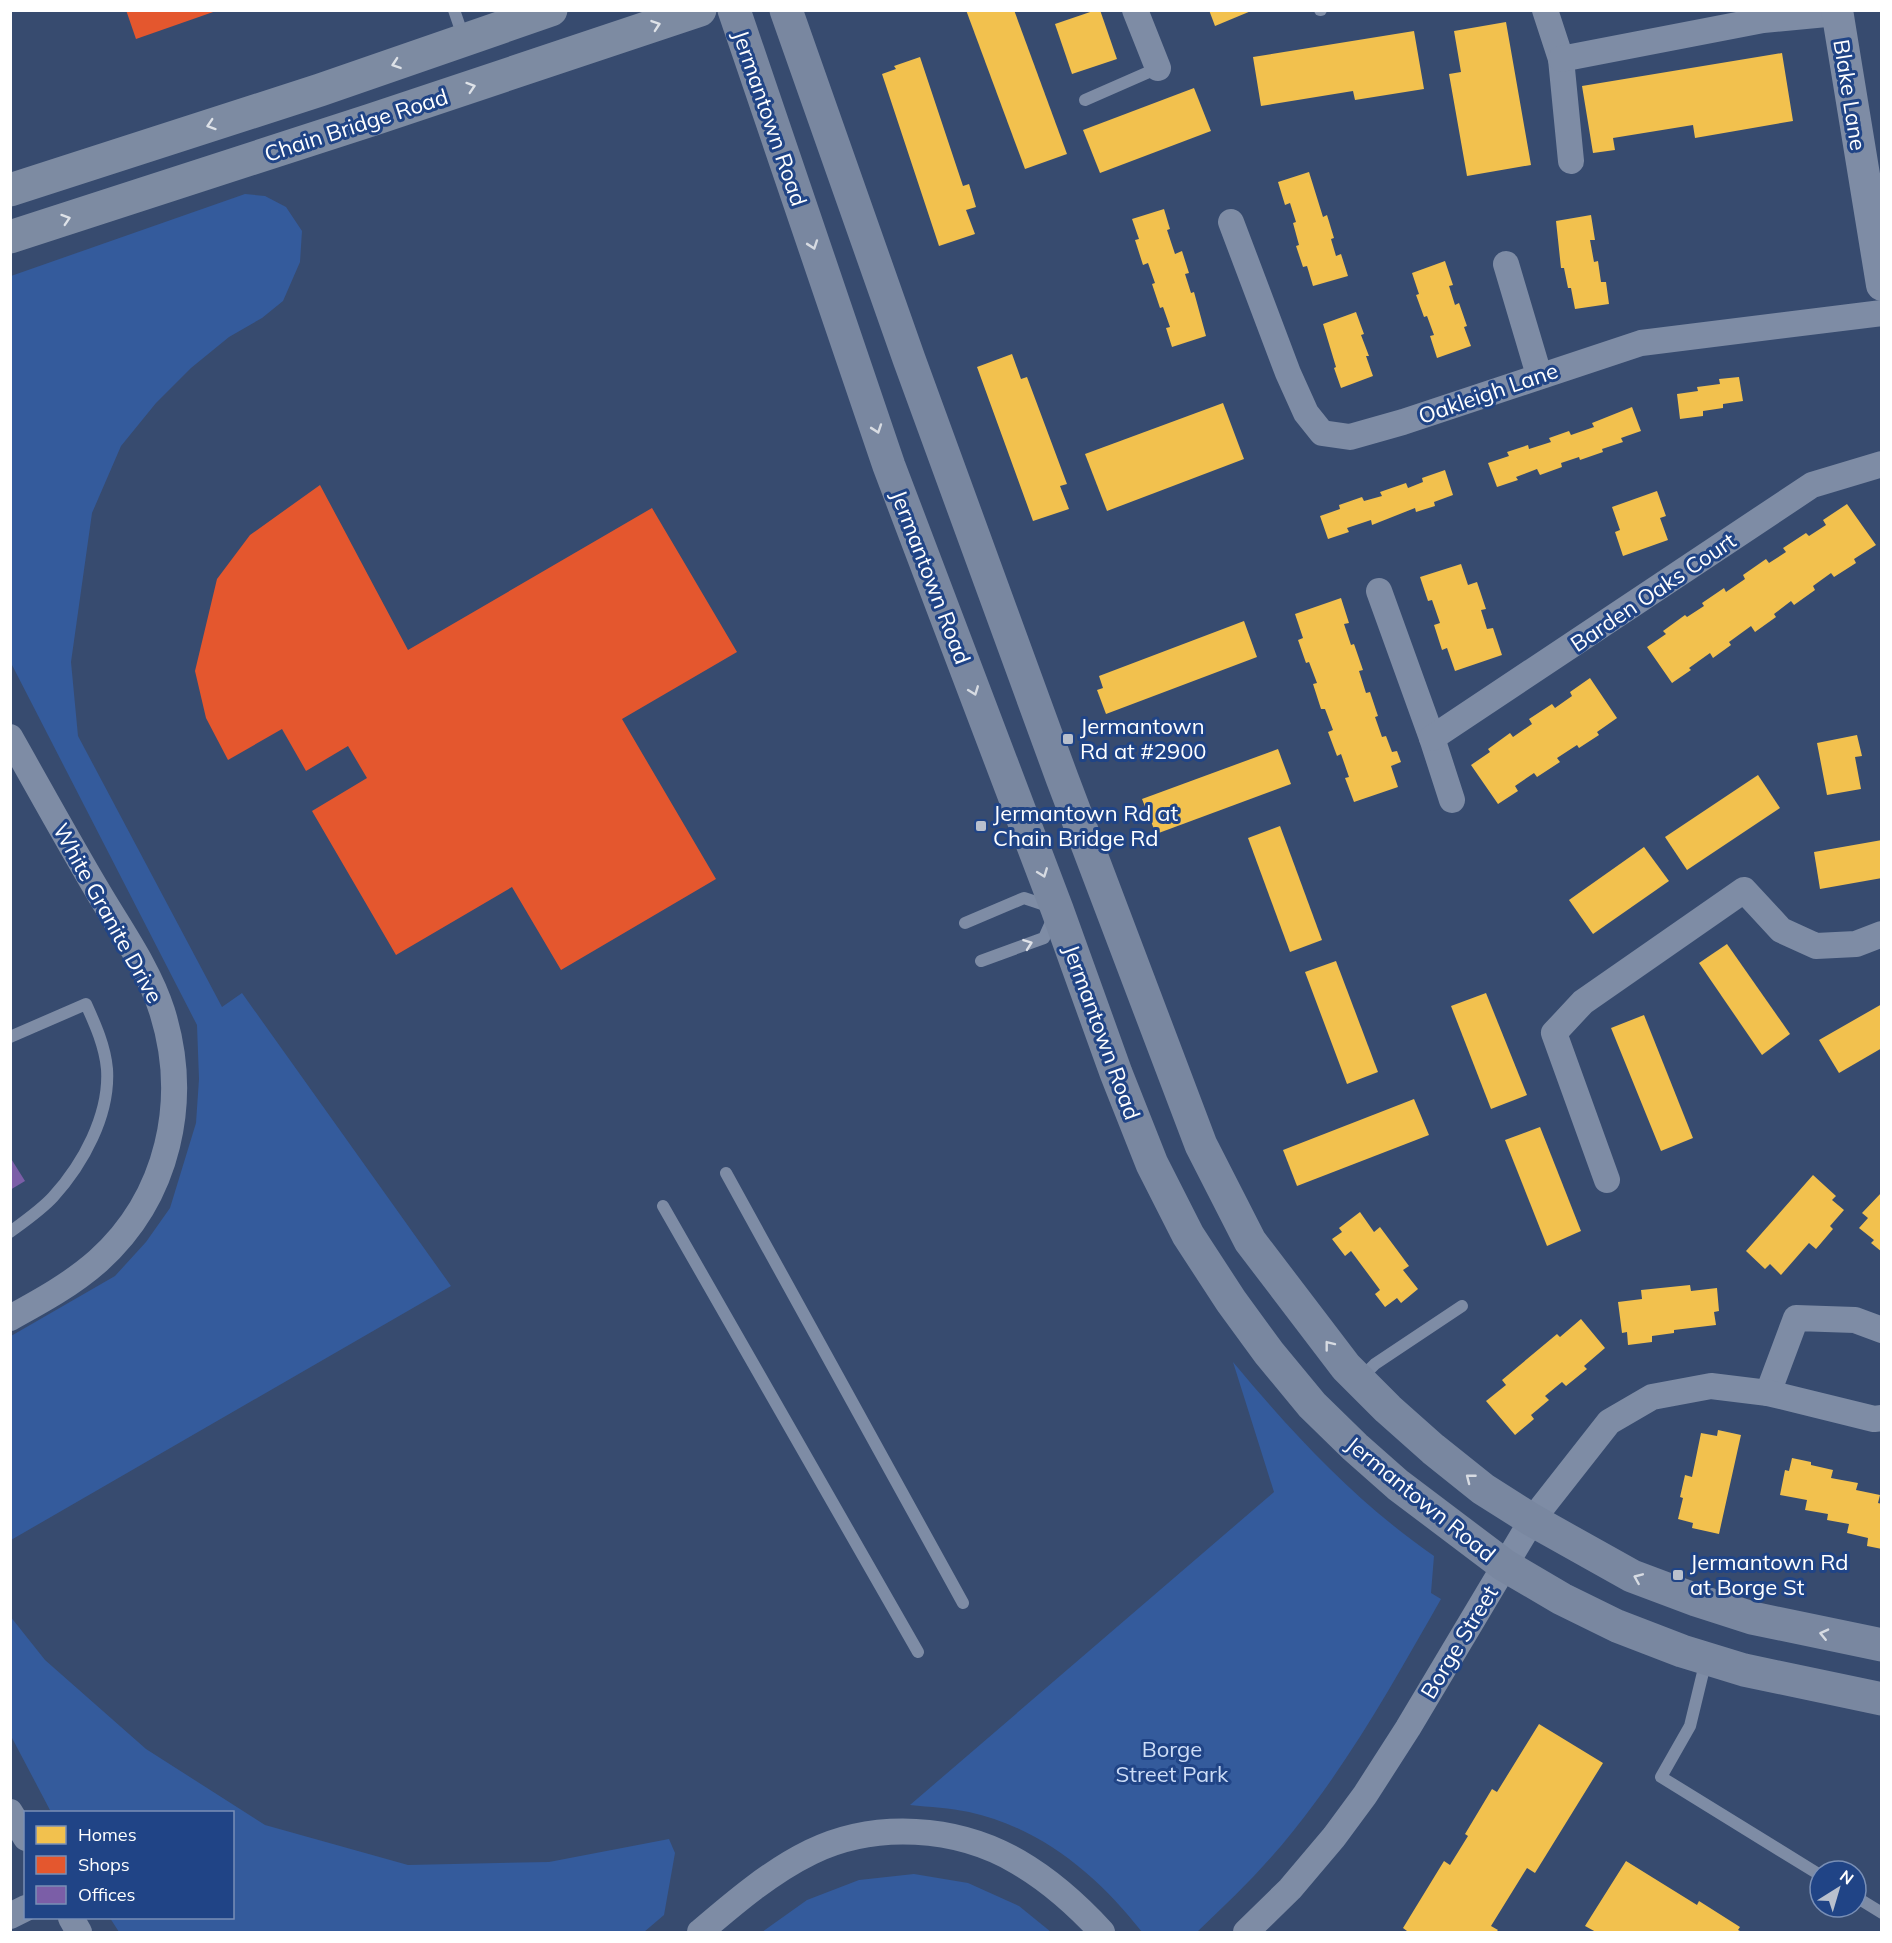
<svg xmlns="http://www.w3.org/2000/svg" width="1892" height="1943" font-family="Mulish,sans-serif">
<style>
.green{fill:#345b9c}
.homes{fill:#f2c14e}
.shops{fill:#e4572e}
.offices{fill:#7b5ea7}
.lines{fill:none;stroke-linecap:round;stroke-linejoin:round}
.service{stroke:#7e8ca5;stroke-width:12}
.minor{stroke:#7e8ca5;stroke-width:26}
.tertiary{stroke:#7e8ca5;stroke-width:32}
.secondary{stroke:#7987a0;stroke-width:33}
.primary{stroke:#7d8ba2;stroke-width:33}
.oneway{stroke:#dee2e8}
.oneway2{stroke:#d7dbe2}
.oneway3{stroke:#dfe2e8}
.poi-dot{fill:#b9c0cd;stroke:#204486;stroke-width:2}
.labels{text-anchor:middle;stroke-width:6;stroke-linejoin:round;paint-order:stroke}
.street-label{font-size:22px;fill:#fff;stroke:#204486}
.poi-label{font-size:22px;fill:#fff;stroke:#204486;text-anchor:start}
.park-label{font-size:22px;fill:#cdddf7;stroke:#204486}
</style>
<rect width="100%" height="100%" fill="#374b6f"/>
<g class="green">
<polygon points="245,194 265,196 286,207 302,231 300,262 283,301 262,318 229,337 191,368 156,403 121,446 92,513 71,662 78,736 222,1007 242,993 451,1286 11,1540 11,1336 115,1276 146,1242 170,1208 196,1123 199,1079 197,1025 11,663 11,276"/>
<path d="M1233 1362C1293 1434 1356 1502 1434 1556L1431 1593 1441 1599C1396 1678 1351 1759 1294 1830 1265 1867 1231 1900 1197 1932H1142C1098 1876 1042 1828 969 1812 950 1808 930 1807 910 1805L1274 1492Z"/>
<polygon points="10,1616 45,1660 146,1749 265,1825 408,1865 549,1862 669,1839 675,1853 664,1915 644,1932 119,1932 110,1918 232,1918 232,1812 51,1812 11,1736"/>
<polygon points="914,1874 968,1883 1019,1906 1051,1932 762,1932 807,1900 859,1880"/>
</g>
<g class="homes">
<polygon points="966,10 1014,10 1067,154 1025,169"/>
<polygon points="1096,10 1100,10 1117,59 1072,74 1055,24"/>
<polygon points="1209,10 1251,10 1251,11 1215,26"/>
<polygon points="1506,22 1531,165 1467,176 1449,74 1461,72 1454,31"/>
<polygon points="1414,31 1424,89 1355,100 1353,91 1261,106 1253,57"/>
<polygon points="1782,53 1793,121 1695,138 1693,125 1613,138 1615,150 1593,153 1582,86"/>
<polygon points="920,57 963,186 969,184 976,207 966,210 975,234 939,246 882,74 896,69 894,66"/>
<polygon points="1194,88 1211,131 1100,173 1083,130"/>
<polygon points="1309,172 1323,217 1327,215 1334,238 1331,239 1336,256 1341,254 1348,276 1313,286 1307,266 1303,267 1296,246 1299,245 1293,223 1296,222 1290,203 1285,205 1278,182"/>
<polygon points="1164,209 1170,229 1167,230 1175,254 1182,251 1189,273 1185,274 1191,293 1194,292 1206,336 1172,347 1166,328 1170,327 1163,307 1160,308 1152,284 1155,283 1148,263 1143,265 1135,240 1139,239 1132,219"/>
<polygon points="1591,215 1595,240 1590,240 1594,262 1598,261 1601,282 1606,282 1609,304 1575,309 1571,288 1568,288 1564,268 1561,268 1556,221"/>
<polygon points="1445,261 1453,285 1449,286 1455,305 1459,303 1467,326 1464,327 1471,346 1437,358 1430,336 1434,335 1427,316 1424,317 1416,295 1419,294 1412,273"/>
<polygon points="1356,312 1364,334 1361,335 1369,356 1366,356 1373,376 1341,388 1334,368 1336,367 1323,324"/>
<polygon points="1012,354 1021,379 1027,377 1067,484 1060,486 1069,509 1033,521 977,367"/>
<polygon points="1739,377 1743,401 1723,404 1723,408 1703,411 1703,416 1680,419 1677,394 1698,391 1697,387 1720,384 1719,379"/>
<polygon points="1223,403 1244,459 1107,511 1085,454"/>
<polygon points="1632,407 1641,431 1621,438 1623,442 1602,449 1603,452 1580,460 1579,457 1561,463 1562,467 1540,475 1537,469 1516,477 1518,480 1497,487 1488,463 1509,456 1507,452 1528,445 1529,449 1551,442 1549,438 1569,431 1571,435 1594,427 1592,423"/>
<polygon points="1445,470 1453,495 1434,502 1435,506 1416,512 1415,508 1372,525 1371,520 1347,528 1349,532 1328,539 1320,516 1340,509 1339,505 1362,497 1364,501 1382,496 1380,492 1406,483 1408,488 1423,482 1422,478"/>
<polygon points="1657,491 1666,516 1660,518 1668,540 1623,556 1615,532 1620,530 1612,507"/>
<polygon points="1847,504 1876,545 1854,559 1856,563 1834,577 1831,573 1813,586 1815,590 1794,605 1791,601 1774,614 1776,617 1755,632 1751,626 1729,642 1731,645 1713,658 1710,653 1689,668 1691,670 1672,683 1647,647 1666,634 1663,631 1685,615 1687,617 1704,606 1702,603 1724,588 1726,592 1745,579 1743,575 1766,559 1769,563 1786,552 1783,548 1806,533 1809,536 1826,525 1823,520"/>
<polygon points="1461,564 1468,585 1477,582 1486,609 1481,610 1487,629 1493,628 1502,655 1455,671 1447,648 1442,650 1434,625 1440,623 1432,600 1428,601 1420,577"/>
<polygon points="1341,598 1349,623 1344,624 1351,645 1354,644 1363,670 1359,671 1366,693 1370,692 1378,716 1375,717 1382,737 1386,736 1392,752 1397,751 1401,762 1391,766 1398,787 1354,802 1345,778 1349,777 1341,754 1337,756 1328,732 1333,730 1325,709 1321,709 1313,684 1317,683 1309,662 1306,663 1298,640 1303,638 1295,614"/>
<polygon points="1244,621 1257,657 1106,714 1097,690 1103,688 1099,676"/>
<polygon points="1590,678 1617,718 1597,732 1599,735 1579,748 1577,745 1557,758 1560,762 1537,777 1534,773 1515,786 1518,791 1498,804 1471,765 1490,752 1488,749 1510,733 1513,737 1532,724 1529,719 1552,704 1555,708 1572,696 1570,692"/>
<polygon points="1857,735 1862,756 1855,757 1861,789 1827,795 1817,743"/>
<polygon points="1278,749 1291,784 1156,834 1142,799"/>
<polygon points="1758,775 1780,808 1687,870 1665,837"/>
<polygon points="1280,826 1322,940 1290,952 1248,838"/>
<polygon points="1882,840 1882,878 1820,889 1814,852"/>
<polygon points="1644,847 1669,881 1593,934 1569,900"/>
<polygon points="1727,944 1790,1034 1762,1055 1699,963"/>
<polygon points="1336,961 1378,1072 1347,1084 1305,972"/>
<polygon points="1486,993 1527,1095 1491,1109 1451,1006"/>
<polygon points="1882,1004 1882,1048 1839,1073 1819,1040"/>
<polygon points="1644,1015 1693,1138 1661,1151 1611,1028"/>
<polygon points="1414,1099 1429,1135 1297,1186 1283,1150"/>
<polygon points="1540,1127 1581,1231 1547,1246 1505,1140"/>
<polygon points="1813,1175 1836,1196 1832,1200 1844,1210 1830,1226 1833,1229 1816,1249 1809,1243 1781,1275 1770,1264 1765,1269 1746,1251"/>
<polygon points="1882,1192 1882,1252 1871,1243 1874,1240 1859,1228 1868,1218 1862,1213"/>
<polygon points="1360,1212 1374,1232 1380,1227 1409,1266 1403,1270 1418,1289 1401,1303 1397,1298 1385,1307 1375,1294 1380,1290 1351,1251 1345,1256 1332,1239 1342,1232 1339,1228"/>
<polygon points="1690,1285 1691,1291 1717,1288 1719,1311 1714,1312 1716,1325 1674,1330 1674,1333 1652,1336 1652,1342 1628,1345 1627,1332 1622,1333 1618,1302 1642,1299 1641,1290"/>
<polygon points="1581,1319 1605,1348 1584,1366 1587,1369 1566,1386 1562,1382 1545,1396 1549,1400 1531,1415 1534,1419 1515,1435 1486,1401 1506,1385 1502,1380 1557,1334 1560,1337"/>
<polygon points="1718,1430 1741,1435 1719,1534 1692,1528 1693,1523 1678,1519 1683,1498 1680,1497 1685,1475 1692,1477 1701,1433 1717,1436"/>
<polygon points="1792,1458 1811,1462 1811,1465 1833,1470 1831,1478 1858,1483 1856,1490 1880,1495 1878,1503 1882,1504 1882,1549 1867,1546 1868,1538 1847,1533 1849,1524 1827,1520 1828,1514 1805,1510 1807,1500 1780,1495 1785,1470 1789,1471"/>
<polygon points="1539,1724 1603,1763 1535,1873 1527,1868 1491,1926 1498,1930 1496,1932 1406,1932 1407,1931 1403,1928 1444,1861 1450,1865 1468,1836 1465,1834 1492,1789 1497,1792"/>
<polygon points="1626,1861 1697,1905 1699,1901 1740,1927 1738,1930 1742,1932 1596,1932 1585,1926"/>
</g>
<g class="shops">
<polygon points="126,10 216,10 216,11 136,39"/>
<polygon points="320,485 408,650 652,508 737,652 622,719 716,879 561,970 512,887 396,955 312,811 367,778 348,746 306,771 282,729 228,760 206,718 195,671 217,579 250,535"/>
</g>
<polygon class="offices" points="10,1157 25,1181 10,1190"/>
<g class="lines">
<g class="service">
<polyline points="454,10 464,39"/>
<polyline points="1320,10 1321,10"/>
<polyline points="1085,100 1158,68"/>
<polyline points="965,923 1024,898 1057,909 1044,938 981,961"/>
<path d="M10 1037 86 1004C95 1024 105 1046 107 1069 110 1115 83 1164 53 1197 41 1210 25 1221 10 1232"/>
<polyline points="726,1173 963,1603"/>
<polyline points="663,1206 918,1652"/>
<polyline points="1360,1379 1375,1364 1462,1306"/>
<polyline points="1706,1660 1690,1726 1661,1777 1820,1875"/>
<polyline points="1856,1897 1882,1913"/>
</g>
<g class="minor">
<polyline points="1135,10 1158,68"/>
<polyline points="1545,10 1561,59 1571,161"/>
<polyline points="1561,59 1763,20 1837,13"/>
<polyline points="1231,222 1288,373 1306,413 1322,433 1350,437 1403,422 1641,343 1882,313"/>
<polyline points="1506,264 1539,375"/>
<polyline points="1379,591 1432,738 1452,800"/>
<path d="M10 737C40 790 69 843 100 895 122 932 149 970 162 1011 190 1100 169 1197 98 1261 72 1284 41 1301 10 1318"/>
<polyline points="1432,738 1812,485 1882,464"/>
<polyline points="1607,1180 1554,1033 1583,1002 1744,890 1781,930 1816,946 1856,944 1882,934"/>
<polyline points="1768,1393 1796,1318 1855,1320 1882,1330"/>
<polyline points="10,1812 26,1838"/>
<polyline points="10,1916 26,1908"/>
<polyline points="71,1918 79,1932"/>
<path d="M700 1932C734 1903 770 1872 811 1852 875 1821 957 1826 1018 1862 1049 1880 1079 1907 1102 1932"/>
<polyline points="1246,1932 1290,1889 1334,1837 1365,1795 1408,1728 1532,1520 1609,1422 1652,1397 1711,1386 1768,1393 1874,1419 1882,1418"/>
</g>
<polyline class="tertiary" points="1837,10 1882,285"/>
<g class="secondary">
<polyline points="734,10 889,466 1057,909 1116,1073 1152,1164 1188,1235 1231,1301 1269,1353 1312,1405 1355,1447 1398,1485 1504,1565 1562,1599 1617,1626 1682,1651 1744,1670 1882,1699"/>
<polyline points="786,10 909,359 1062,778 1201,1145 1250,1241 1346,1367 1388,1409 1433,1449 1483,1489 1532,1520 1632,1576 1696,1600 1752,1618 1882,1645"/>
</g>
<g class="primary">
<polyline points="10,190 320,90 551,10"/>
<polyline points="10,237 371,120 700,10"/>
</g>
</g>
<defs><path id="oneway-chevron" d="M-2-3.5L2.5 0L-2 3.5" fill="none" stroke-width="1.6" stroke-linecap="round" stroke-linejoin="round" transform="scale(1.5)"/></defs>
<g class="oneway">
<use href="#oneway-chevron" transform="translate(656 25) rotate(-19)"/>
<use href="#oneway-chevron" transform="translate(396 64) rotate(161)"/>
<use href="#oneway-chevron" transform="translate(471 87) rotate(-18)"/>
<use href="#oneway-chevron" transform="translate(211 125) rotate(162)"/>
<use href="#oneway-chevron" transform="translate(66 219) rotate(-18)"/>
</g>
<g class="oneway2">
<use href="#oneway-chevron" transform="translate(813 245) rotate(71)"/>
<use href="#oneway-chevron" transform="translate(877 429) rotate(71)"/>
<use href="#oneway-chevron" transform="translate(974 691) rotate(69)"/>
<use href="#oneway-chevron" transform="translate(1043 873) rotate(69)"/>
<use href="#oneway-chevron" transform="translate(1329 1345) rotate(-128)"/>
<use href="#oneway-chevron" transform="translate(1470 1478) rotate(-142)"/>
<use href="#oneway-chevron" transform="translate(1638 1578) rotate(-157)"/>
<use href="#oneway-chevron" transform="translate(1824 1634) rotate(-167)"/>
</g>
<use class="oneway3" href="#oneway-chevron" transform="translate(1028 944) rotate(-20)"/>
<g class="poi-dot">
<rect x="1062" y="733" width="12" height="12" rx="3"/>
<rect x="975" y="820" width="12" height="12" rx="3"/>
<rect x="1672" y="1569" width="12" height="12" rx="3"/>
</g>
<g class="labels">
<g class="street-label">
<text transform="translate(1850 95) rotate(81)" y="8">Blake Lane</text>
<text transform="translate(770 118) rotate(71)" y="8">Jermantown Road</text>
<text transform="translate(356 125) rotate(-18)" y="8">Chain Bridge Road</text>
<text transform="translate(1488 393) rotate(-19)" y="8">Oakleigh Lane</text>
<text transform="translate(931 577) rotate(69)" y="8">Jermantown Road</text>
<text transform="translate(1653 592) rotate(-34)" y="8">Barden Oaks Court</text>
<text transform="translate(108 913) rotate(61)" y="8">White Granite Drive</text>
<text transform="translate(1102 1032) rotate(70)" y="8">Jermantown Road</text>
<text transform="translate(1421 1499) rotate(39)" y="8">Jermantown Road</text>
<text transform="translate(1459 1642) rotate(-59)" y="8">Borge Street</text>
</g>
<g class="poi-label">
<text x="1080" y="734">Jermantown<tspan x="1080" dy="25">Rd at #2900</tspan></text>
<text x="993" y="821">Jermantown Rd at<tspan x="993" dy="25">Chain Bridge Rd</tspan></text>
<text x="1690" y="1570">Jermantown Rd<tspan x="1690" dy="25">at Borge St</tspan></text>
</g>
<g class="park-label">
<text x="1172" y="1757">Borge<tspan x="1172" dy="25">Street Park</tspan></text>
</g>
</g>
<rect width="1892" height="1943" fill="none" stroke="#ffffff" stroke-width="24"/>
<rect x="24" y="1811" width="210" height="108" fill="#204486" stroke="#798fb6" stroke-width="1.5"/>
<rect x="36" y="1826" width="30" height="18" fill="#f2c14e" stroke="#798fb6" stroke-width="1.5"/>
<text x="78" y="1841" font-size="18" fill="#ffffff">Homes</text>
<rect x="36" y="1856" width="30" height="18" fill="#e4572e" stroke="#798fb6" stroke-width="1.5"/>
<text x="78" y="1871" font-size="18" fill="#ffffff">Shops</text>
<rect x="36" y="1886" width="30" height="18" fill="#7b5ea7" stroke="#798fb6" stroke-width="1.5"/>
<text x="78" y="1901" font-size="18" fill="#ffffff">Offices</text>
<g transform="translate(1838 1889) rotate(37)"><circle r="28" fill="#204486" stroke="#798fb6" stroke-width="1.5"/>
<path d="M0-4.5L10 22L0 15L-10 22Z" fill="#b9c0cd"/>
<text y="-9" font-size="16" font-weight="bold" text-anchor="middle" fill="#ffffff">N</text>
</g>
</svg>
